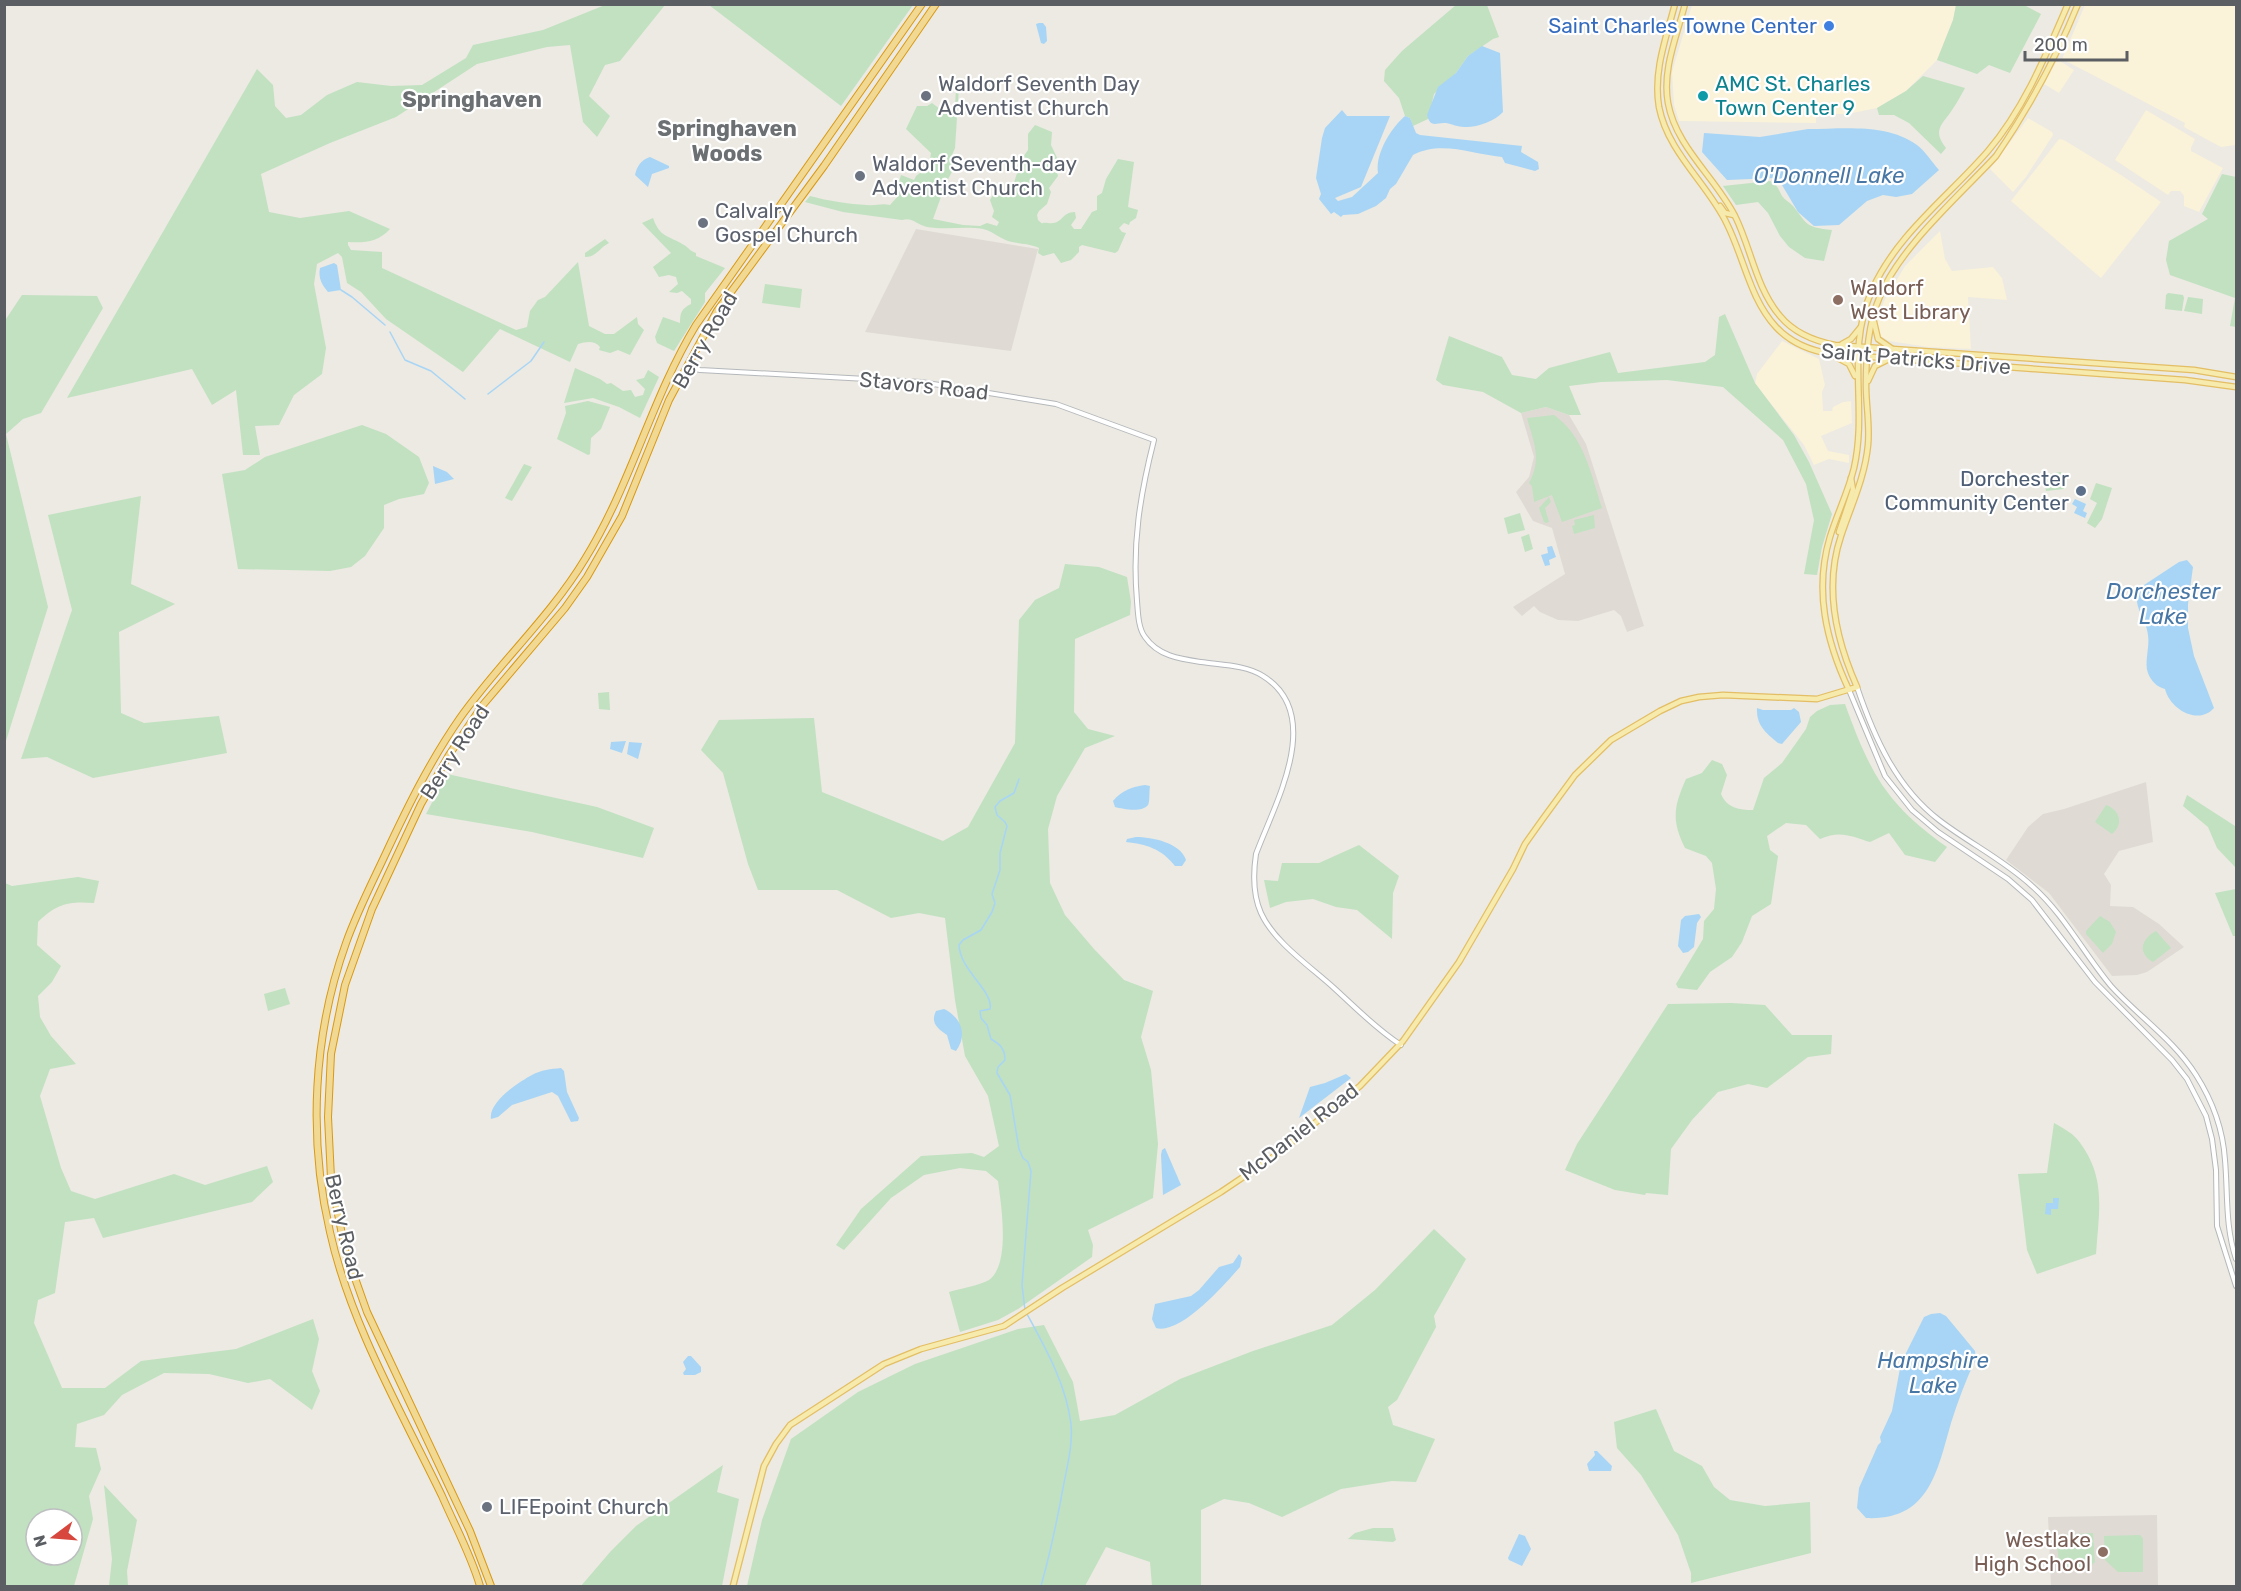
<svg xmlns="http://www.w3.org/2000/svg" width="2241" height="1591" font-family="Rubik,sans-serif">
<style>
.commercial{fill:#faf2d9}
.education{fill:#dfdbd4}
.green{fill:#c1e1c1;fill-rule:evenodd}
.water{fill:#a8d5f6}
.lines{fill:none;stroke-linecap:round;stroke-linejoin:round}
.stream{stroke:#a8d5f6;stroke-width:1.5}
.minor-casing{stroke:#b5b8bb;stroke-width:6}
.major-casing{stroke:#e3be64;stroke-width:7}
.highway-casing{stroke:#d89916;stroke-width:8}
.minor{stroke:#fff;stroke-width:4}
.major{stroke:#f7eaad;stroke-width:4.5}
.highway{stroke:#f2d993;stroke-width:6}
.shop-dot{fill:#3f7fe0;stroke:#fff;stroke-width:2}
.worship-dot{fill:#6b7280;stroke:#fff;stroke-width:2}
.culture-dot{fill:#0f9aa8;stroke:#fff;stroke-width:2}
.education-dot{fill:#8d6e63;stroke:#fff;stroke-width:2}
.service-dot{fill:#5c6f8a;stroke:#fff;stroke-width:2}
.labels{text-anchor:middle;stroke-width:4.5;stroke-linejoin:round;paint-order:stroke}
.shop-label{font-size:21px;fill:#366cbe;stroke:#fff;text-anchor:end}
.worship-label{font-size:21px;fill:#5b616d;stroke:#fff;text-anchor:start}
.culture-label{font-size:21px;fill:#0d838f;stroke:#fff;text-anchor:start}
.education-label{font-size:21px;fill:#785e54;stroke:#fff;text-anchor:start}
.street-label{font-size:21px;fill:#5b5e62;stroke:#fff}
.service-label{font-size:21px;fill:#4e5e75;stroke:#fff;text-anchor:end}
.neighbourhood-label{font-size:22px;font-weight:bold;fill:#6c7073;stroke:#fff}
.water-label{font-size:22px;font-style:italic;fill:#4877a6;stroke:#fff}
</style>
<rect width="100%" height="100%" fill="#eceae2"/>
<g class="commercial">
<polygon points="1692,5 1956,5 1953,20 1937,60 1906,91 1877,108 1848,114 1816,114 1816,123 1679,121 1674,105 1672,72"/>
<polygon points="2085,5 2236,5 2236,145 2221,147 2184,127 2185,123 2062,59"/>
<polygon points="2060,61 2074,70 2059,93 2044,84 2056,62"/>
<polygon points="2146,110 2195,139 2191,148 2191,151 2223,168 2199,212 2184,206 2184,196 2180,191 2171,191 2168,195 2115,160"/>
<polygon points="2028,118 2052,132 2053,135 2026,177 2013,192 1990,169"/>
<polygon points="2059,139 2064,140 2121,175 2161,202 2101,278 2011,201"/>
<polygon points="1940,231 1945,259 1952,271 1993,267 2002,278 2007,300 1968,297 1971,349 1928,347 1889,341 1880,336 1877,324 1884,301 1905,266"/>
<polygon points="1782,341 1819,359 1825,385 1822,392 1823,411 1832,411 1833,407 1843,402 1851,401 1852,423 1821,436 1828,451 1849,455 1849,463 1829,459 1814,465 1804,445 1755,384 1757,374"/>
</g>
<g class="education">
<polygon points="916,229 1038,249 1011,351 865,332"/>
<polygon points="1546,407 1569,415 1586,444 1644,626 1627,632 1621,616 1614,610 1578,621 1558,620 1540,612 1534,606 1522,616 1513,607 1565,574 1552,528 1533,521 1516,492 1529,477 1534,457 1521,413"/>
<polygon points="2146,782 2153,842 2119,851 2104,874 2111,885 2110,906 2133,907 2159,924 2184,947 2147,972 2137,975 2112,976 2049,893 2006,860 2028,827 2043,814 2064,809"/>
<polygon points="2157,1515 2158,1586 2051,1586 2048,1517"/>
</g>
<g class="green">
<path d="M605 5H665L620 61 605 65 589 96 610 116 597 137 583 122 570 45 547 47 477 64 396 117 330 143 261 174 269 212 300 218 349 211 390 229C378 242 365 243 348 242V245L351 250 382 252V268L516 330 527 327 530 311 538 300 545 297 578 262 589 326 605 334H614L637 317 638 324 644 330 630 355 618 350 610 353 599 350 600 347C594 340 586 342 578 344L570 362 500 329 463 372 386 319 361 292 347 283 342 257 338 253 317 264 314 284 326 348 322 374 294 395 279 425 255 426 260 455H243L236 390 212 405 192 369 67 398 257 69 273 85 275 106 286 118 301 115 327 95 357 82 391 86 422 85 466 58 473 45 543 30Z"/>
<polygon points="709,5 913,5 841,106"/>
<polygon points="1456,5 1487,5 1499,37 1493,39 1468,56 1456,73 1434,94 1428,119 1413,126 1410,118 1405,116 1399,98 1384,81 1385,70 1402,51"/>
<polygon points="1956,5 2024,5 2041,14 2010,73 1989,65 1977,74 1937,60 1953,20"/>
<path d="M1923 76 1965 88C1961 95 1957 103 1952 110 1942 125 1932 130 1946 148L1941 154 1909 123 1894 115H1879L1877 108 1906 91Z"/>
<path d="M959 86 955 148 952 155 956 158 957 162 946 183 933 219 963 225 980 226 987 223 997 226 999 222 992 217 994 211 990 200 994 193 1000 194 1013 186 1021 160 1028 150V134L1035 125 1052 132 1051 145 1059 162 1056 168 1058 176 1049 188 1051 192 1047 204 1039 211 1037 215 1038 220C1045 226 1039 222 1048 223 1063 225 1061 212 1075 212L1076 218 1071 225 1074 229H1081L1092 212 1097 210V196L1102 193 1106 179 1118 159 1134 162 1128 207 1138 210 1136 218 1130 222 1129 225 1124 223 1119 228 1122 232 1126 233 1118 251 1115 253 1082 245 1079 247V252L1071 260 1061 263 1054 253 1043 256 1038 253 1039 248C1031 244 1021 244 1012 242 1001 240 995 232 983 229 965 226 946 230 927 227 917 225 913 217 902 220L843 212 805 202 810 196C829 201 848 204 867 205 876 206 882 203 890 205L899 195 897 188 901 175 914 180 916 176 929 166 931 153 906 129 917 106H927L932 103 944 112 951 113 955 107 956 88Z"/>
<polygon points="2222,174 2236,177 2236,327 2230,326 2235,298 2170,275 2166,260 2169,241 2208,219 2202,214"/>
<path d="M1770 181C1778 185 1778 189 1782 196 1785 200 1789 202 1793 206 1808 225 1805 227 1832 230L1824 261 1805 258 1789 247 1780 236 1768 213 1758 202 1736 205 1723 186Z"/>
<path d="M653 218C660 238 668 235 684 245 689 248 690 251 696 253V256L725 268 705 293V302L674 351 657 343 655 337 663 317 680 323C680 313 681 309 691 304V299L682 291 677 293 669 292 678 284 676 277 669 275 659 277 653 267 671 253 642 223Z"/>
<path d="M605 239 609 243C600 247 597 257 585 257V253Z"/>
<polygon points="765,284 802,289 800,308 762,303"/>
<polygon points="2168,293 2183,295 2184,298 2182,311 2165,309 2166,295"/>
<polygon points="22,295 97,296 103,308 41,413 23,419 6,434 48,607 5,744 4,322"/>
<polygon points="2188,297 2203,299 2202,314 2184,311"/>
<polygon points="1725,314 1755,383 1794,435 1809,462 1832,514 1822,547 1817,575 1804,574 1814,520 1806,484 1783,440 1723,387 1667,380 1601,382 1569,386 1581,415 1569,415 1546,407 1521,413 1483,392 1443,385 1436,380 1449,336 1502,357 1512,375 1536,379 1549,368 1610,352 1618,373 1705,362 1715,355 1719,317"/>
<polygon points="575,368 600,379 607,384 611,383 623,391 631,390 635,397 643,395 645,389 636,380 644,378 648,370 659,377 640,418 619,407 593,398 564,403"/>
<polygon points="588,401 610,407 601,429 591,438 590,454 588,455 557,439 566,413 565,406"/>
<path d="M1554 415C1584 436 1591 474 1602 508L1562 522 1552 495 1534 502 1532 486 1529 483C1542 459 1534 443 1527 418Z"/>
<polygon points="362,425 386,434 419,457 429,483 424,494 399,499 384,505 384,528 365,556 351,567 330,571 238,569 222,474 245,470 265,457"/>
<polygon points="524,464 532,467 512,501 505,498"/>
<polygon points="2061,472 2064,489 2046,491 2043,475"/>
<polygon points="2096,483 2112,488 2102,519 2095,528 2087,523 2097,503 2090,499"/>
<polygon points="141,496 131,584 175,604 119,632 121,713 144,723 219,716 227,753 93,778 47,757 21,759 72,610 48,515"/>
<polygon points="1549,497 1551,502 1545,508 1549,522 1546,523 1544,522 1539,508"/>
<polygon points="1520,513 1525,530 1508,534 1504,518"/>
<polygon points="1594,515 1595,528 1574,534 1572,526 1575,525 1574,520"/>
<polygon points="1529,534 1533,549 1525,552 1521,537"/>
<path d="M1065 564 1099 567 1127 577 1131 602 1130 615 1075 639 1074 712 1088 729 1115 736 1085 748 1057 796 1048 829 1050 883 1065 915 1094 949 1124 980 1153 991 1141 1037 1151 1070 1158 1144 1153 1198 1088 1230 1093 1245 1092 1257 1018 1309 998 1320 960 1332 949 1292C959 1289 981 1285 989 1280 1011 1264 1001 1204 998 1181L986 1171 960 1168 924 1175 891 1198 844 1250 836 1245 861 1209 921 1156 972 1153 984 1157 999 1146 988 1096 965 1056 955 1000 945 918 919 913 891 918 837 890H758L748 864 723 773 701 750 719 720 814 718 822 792 943 841 968 827 1015 743 1019 620 1035 600 1059 588Z"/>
<polygon points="609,692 610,710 599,709 598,693"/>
<path d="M1845 704C1870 773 1886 804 1947 847L1935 862 1905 855 1889 833 1870 842C1851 836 1840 830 1820 839L1806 825 1786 823 1767 836 1770 850 1778 856 1771 904 1752 916 1742 942 1732 957 1710 972 1697 990 1678 988 1676 984 1703 939 1704 921 1714 909 1716 889 1712 863 1706 856 1685 848C1671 820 1674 806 1686 779L1702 773 1712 760 1722 764 1727 775 1721 794C1727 808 1739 810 1753 810L1764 778 1782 763 1806 729 1810 717 1817 711 1830 705Z"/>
<polygon points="447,774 597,807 654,828 643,858 532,832 426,814"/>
<polygon points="2187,795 2235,826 2236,868 2217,848 2208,827 2183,806"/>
<path d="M2106 805C2120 810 2124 824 2112 834L2095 822Z"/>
<polygon points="1359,845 1399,876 1393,893 1392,939 1357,910 1336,907 1313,899 1286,902 1270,908 1264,880 1278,881 1282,863 1319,863"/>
<path d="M78 877 99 881 94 903C68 901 56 904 38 922L37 945 61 966 52 982 38 996 40 1017 51 1036 76 1064 50 1069 40 1096 61 1168 71 1191 95 1199 174 1174 205 1185 267 1166 273 1182 252 1202 103 1238 94 1218 65 1222 55 1293 38 1300 34 1323 62 1388H105L141 1361 236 1349 313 1319 319 1339 312 1371 320 1391 312 1410 270 1379 248 1383 209 1374 164 1373 122 1395 104 1415 77 1424 75 1447 96 1448 101 1469 89 1496 93 1519 74 1586H5V883L12 886ZM36 1519H72V1555H36Z"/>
<polygon points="2236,889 2236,936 2233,936 2215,893"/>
<polygon points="2100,916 2110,922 2116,932 2112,944 2103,953 2086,934 2086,931"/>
<path d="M2156 931 2171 948 2153 962C2137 953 2141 939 2156 931Z"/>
<polygon points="285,988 290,1004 268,1011 264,994"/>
<polygon points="1731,1003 1765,1005 1792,1035 1832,1035 1831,1054 1808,1057 1767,1088 1748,1084 1718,1092 1692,1120 1671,1149 1668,1195 1646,1193 1645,1195 1615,1190 1565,1170 1577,1144 1668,1004"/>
<path d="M2054 1123C2061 1127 2071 1132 2077 1139 2107 1176 2099 1210 2096 1254L2037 1274 2027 1250 2018 1174 2047 1173Z"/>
<polygon points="1434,1229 1466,1259 1434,1316 1436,1327 1397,1400 1388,1407 1393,1425 1435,1439 1416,1482 1392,1481 1341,1489 1282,1517 1249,1503 1224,1499 1201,1510 1201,1586 1152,1586 1150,1562 1106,1547 1085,1586 747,1586 762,1520 791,1439 858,1392 915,1364 1018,1329 1044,1325 1073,1382 1080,1421 1115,1415 1180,1379 1253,1351 1332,1325 1375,1290"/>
<polygon points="1656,1409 1674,1451 1702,1466 1714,1487 1730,1500 1765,1506 1810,1502 1811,1553 1691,1583 1691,1573 1678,1535 1641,1475 1617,1448 1614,1422"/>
<polygon points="723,1465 717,1492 739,1499 722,1586 581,1586 611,1551 636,1526"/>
<polygon points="104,1485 137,1520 127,1571 128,1586 109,1586 112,1559"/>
<polygon points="1373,1528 1393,1528 1396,1540 1393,1542 1348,1539 1355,1533"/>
<polygon points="2093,1533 2095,1562 2087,1570 2060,1571 2056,1537 2058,1535"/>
<polygon points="2140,1535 2143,1538 2143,1572 2118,1572 2105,1560 2104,1536"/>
</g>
<g class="water">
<polygon points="1039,23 1043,23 1046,27 1047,41 1044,44 1041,43 1036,24"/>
<path d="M1482 46 1500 53 1503 112C1495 121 1476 128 1464 127 1458 127 1452 124 1446 123 1436 122 1431 129 1427 115L1438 87 1456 73 1468 56Z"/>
<path d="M1342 110 1347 116H1390L1361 187 1335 198 1338 201 1352 197 1378 173C1375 154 1391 128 1405 116L1410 118 1416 133 1420 135 1522 146 1521 152 1538 162 1539 169 1535 171 1505 163 1502 157C1472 154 1441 140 1413 155L1396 184 1390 189 1386 198 1376 206 1358 214 1343 215 1341 217 1334 212 1331 214 1319 199 1321 194 1316 178 1322 138 1325 128Z"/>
<path d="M1808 129C1843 129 1887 123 1917 145 1925 151 1932 162 1939 170L1912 194 1896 197 1883 195 1867 201 1839 225 1814 226 1798 212 1782 185 1774 178 1727 180 1702 152 1704 133 1760 137Z"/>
<path d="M650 157 669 166V168L652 174 648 187 635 175C637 166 641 160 650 157Z"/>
<path d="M334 263 337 265 341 290 328 292C322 285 318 278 320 268Z"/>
<polygon points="433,466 447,472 454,479 435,484"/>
<polygon points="2075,499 2086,504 2083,511 2087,513 2085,518 2074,513 2077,507 2072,504"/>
<polygon points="1552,546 1556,557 1549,560 1550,565 1545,566 1541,555 1548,553 1547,547"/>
<path d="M2187 560 2193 567 2188 604V628L2194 656 2214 708C2198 726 2170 709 2165 689 2157 687 2151 681 2148 673 2144 663 2150 646 2148 635 2146 616 2133 610 2138 589L2179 562Z"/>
<path d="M1757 708 1763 710H1791L1794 708 1799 712 1801 722 1782 744 1778 743C1765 732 1756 725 1757 708Z"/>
<polygon points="626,741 622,753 610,749 611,742"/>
<polygon points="629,742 642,743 638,759 627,754"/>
<path d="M1145 785 1150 786C1149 791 1150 802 1148 805 1142 813 1123 809 1115 807L1113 801C1122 790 1132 787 1145 785Z"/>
<path d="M1136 837C1152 837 1181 843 1186 860L1182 866H1175C1162 849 1146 844 1126 842L1127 839Z"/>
<polygon points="1699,914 1701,917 1697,923 1694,947 1688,952 1683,953 1678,946 1681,920 1685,916"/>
<path d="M944 1009C961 1017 968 1035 956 1051L951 1049 947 1035C938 1029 930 1023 936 1011Z"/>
<path d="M561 1068 564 1071 567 1092 579 1118 578 1121 571 1122 558 1096 552 1092 512 1105 498 1117 491 1119C488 1102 519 1082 532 1075 541 1070 551 1069 561 1068Z"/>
<polygon points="1346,1074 1351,1078 1299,1118 1310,1087 1325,1083"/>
<polygon points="1165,1148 1181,1185 1163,1195 1161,1155 1162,1150"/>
<polygon points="2053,1198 2059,1198 2058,1209 2051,1209 2051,1215 2045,1214 2046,1203 2053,1203"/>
<path d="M1239 1254 1242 1258 1240 1267C1225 1284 1181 1335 1156 1328L1152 1319 1155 1304 1191 1296 1199 1290 1219 1267 1233 1263Z"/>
<path d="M1940 1313 1946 1316 1975 1351 1976 1359C1966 1379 1958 1401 1951 1423 1937 1472 1929 1521 1866 1518L1857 1508 1859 1488 1878 1445 1881 1442 1880 1437 1892 1411 1901 1363 1924 1317 1931 1314Z"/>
<polygon points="688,1356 691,1356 701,1367 701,1372 695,1375 684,1375 683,1373 686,1369 683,1362"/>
<polygon points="1594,1451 1597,1451 1612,1466 1611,1471 1589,1471 1587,1464 1595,1455"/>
<polygon points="1519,1534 1525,1536 1531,1549 1522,1566 1509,1560 1508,1558"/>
</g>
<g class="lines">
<g class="stream">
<polyline points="341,290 352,297 385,325"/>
<polyline points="390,332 405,360 431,371 465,399"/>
<polyline points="488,394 531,361 544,342"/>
<path d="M1019 779 1014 793 1000 801 995 807 997 815 1005 822 1007 826 1000 853V870L992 894 995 903 992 912 981 930 963 940 959 945C960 971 994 991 990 1009L980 1011 981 1018 987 1025 991 1039C1000 1044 1005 1049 1005 1060L998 1067 997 1073 1010 1095 1019 1149 1023 1158 1028 1162 1031 1171 1022 1285 1025 1310"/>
<path d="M1027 1314C1046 1349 1066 1384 1071 1424 1073 1445 1067 1467 1063 1488 1057 1521 1050 1554 1041 1586"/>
</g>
<defs>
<g id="minor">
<path d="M687 367 700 370 921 382 1056 404 1154 440C1140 495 1132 544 1137 601 1138 612 1138 628 1145 637 1158 656 1180 659 1201 662 1221 665 1246 665 1263 676 1326 715 1274 805 1256 854 1253 874 1253 895 1261 913 1274 942 1311 967 1334 988 1355 1007 1376 1029 1401 1045"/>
<path d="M1857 687C1874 737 1896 787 1939 820 1969 843 2004 860 2032 886 2064 914 2084 954 2111 986 2138 1016 2174 1040 2196 1075 2212 1100 2223 1130 2225 1160 2228 1194 2225 1226 2236 1259"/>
<polyline points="1849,690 1885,776 1912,810 1938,832 2008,879 2032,900 2095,982 2172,1060 2187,1079 2206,1116 2212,1139 2216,1170 2217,1226 2236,1286"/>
</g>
<g id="major">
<path d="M1675 4C1666 38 1653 72 1659 107 1668 153 1708 184 1727 224 1744 258 1750 299 1776 327 1791 343 1811 351 1832 354L2185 380 2236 387"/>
<path d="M1685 4C1677 36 1662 69 1668 103 1676 147 1715 177 1735 216 1751 248 1756 288 1780 316 1794 333 1814 341 1835 345L2194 370 2236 377"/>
<polyline points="1720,206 1725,213 1734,215"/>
<polyline points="1874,322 1878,339 1891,348"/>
<polyline points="1842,344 1851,339 1860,328"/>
<polyline points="1834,356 1849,364 1855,376"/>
<polyline points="1868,381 1875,366 1887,360"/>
<polyline points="1839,532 1853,490 1851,478"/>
<path d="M1849 690C1826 641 1814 590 1830 537 1837 514 1848 492 1854 468 1868 406 1845 352 1872 290 1897 234 1949 196 1988 151 2024 109 2046 55 2068 4"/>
<path d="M733 1586 764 1466 776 1444 790 1425 884 1364 921 1349 1004 1326 1062 1288 1221 1192 1276 1155 1360 1086 1403 1041 1459 962 1513 869 1525 844 1542 820 1575 775 1611 740 1660 711 1681 701 1699 697 1723 695 1817 699 1857 687C1836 640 1824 586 1841 536 1851 506 1865 477 1868 445 1870 425 1866 405 1866 385 1866 355 1868 324 1880 296 1901 246 1959 196 1996 156 2029 108 2056 58 2078 4"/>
</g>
<g id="highway">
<path d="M480 1586C471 1555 455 1526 442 1496 402 1413 350 1323 330 1232 308 1138 313 1035 346 943 357 912 372 883 386 853 408 806 430 761 460 718 499 663 550 617 585 559 631 485 651 399 696 325L922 4"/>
<polyline points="491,1586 470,1531 367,1312 345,1250 331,1178 328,1117 331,1054 345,985 372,909 421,804 449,755 482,706 565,608 587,577 622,516 669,400 717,311 824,166 936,4"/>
</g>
</defs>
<use href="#minor" class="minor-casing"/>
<use href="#major" class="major-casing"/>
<use href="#highway" class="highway-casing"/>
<use href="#minor" class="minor"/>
<use href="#major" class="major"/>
<use href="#highway" class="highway"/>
</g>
<circle class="shop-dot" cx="1829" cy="26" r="6"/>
<g class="worship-dot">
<circle cx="926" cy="96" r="6"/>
<circle cx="860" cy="176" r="6"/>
<circle cx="703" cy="223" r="6"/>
<circle cx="487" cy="1507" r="6"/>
</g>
<circle class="culture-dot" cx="1703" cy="96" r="6"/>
<g class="education-dot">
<circle cx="1838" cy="300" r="6"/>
<circle cx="2103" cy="1552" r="6"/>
</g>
<circle class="service-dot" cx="2081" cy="491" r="6"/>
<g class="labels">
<g class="shop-label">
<text x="1817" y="33">Saint Charles Towne Center</text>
</g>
<g class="worship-label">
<text x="938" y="91">Waldorf Seventh Day<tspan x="938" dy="24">Adventist Church</tspan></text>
<text x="872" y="171">Waldorf Seventh-day<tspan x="872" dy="24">Adventist Church</tspan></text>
<text x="715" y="218">Calvalry<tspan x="715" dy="24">Gospel Church</tspan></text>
<text x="499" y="1514">LIFEpoint Church</text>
</g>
<g class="culture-label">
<text x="1715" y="91">AMC St. Charles<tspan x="1715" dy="24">Town Center 9</tspan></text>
</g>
<g class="education-label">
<text x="1850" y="295">Waldorf<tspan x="1850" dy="24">West Library</tspan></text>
<text x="2091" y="1547" text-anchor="end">Westlake<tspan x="2091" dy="24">High School</tspan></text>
</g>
<g class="street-label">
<text transform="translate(705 340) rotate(-60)" y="7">Berry Road</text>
<text transform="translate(1916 359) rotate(5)" y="7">Saint Patricks Drive</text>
<text transform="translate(924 386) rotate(6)" y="7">Stavors Road</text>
<text transform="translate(455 752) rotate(-57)" y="7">Berry Road</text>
<text transform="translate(1299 1132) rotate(-38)" y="7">McDaniel Road</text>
<text transform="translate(344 1227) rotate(77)" y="7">Berry Road</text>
</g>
<g class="service-label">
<text x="2069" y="486">Dorchester<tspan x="2069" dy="24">Community Center</tspan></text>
</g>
<g class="neighbourhood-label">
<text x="472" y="107">Springhaven</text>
<text x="727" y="136">Springhaven<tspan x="727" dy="25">Woods</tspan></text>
</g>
<g class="water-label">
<text x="1829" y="183">O'Donnell Lake</text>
<text x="2163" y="599">Dorchester<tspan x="2163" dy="25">Lake</tspan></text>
<text x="1933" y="1368">Hampshire<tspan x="1933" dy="25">Lake</tspan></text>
</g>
</g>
<rect width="2241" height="1591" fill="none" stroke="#5b5e62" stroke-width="12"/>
<g transform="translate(54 1537) rotate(254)"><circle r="28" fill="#ffffff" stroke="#bdbfc0" stroke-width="1.5"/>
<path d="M0-4.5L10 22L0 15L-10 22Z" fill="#d7473d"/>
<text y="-9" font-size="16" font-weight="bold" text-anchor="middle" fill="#5b5e62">N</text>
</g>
<path d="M2025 51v9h102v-9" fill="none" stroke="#5b5e62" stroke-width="3"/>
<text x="2034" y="51" font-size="18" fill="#5b5e62" stroke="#ffffff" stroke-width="4.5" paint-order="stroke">200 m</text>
</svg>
